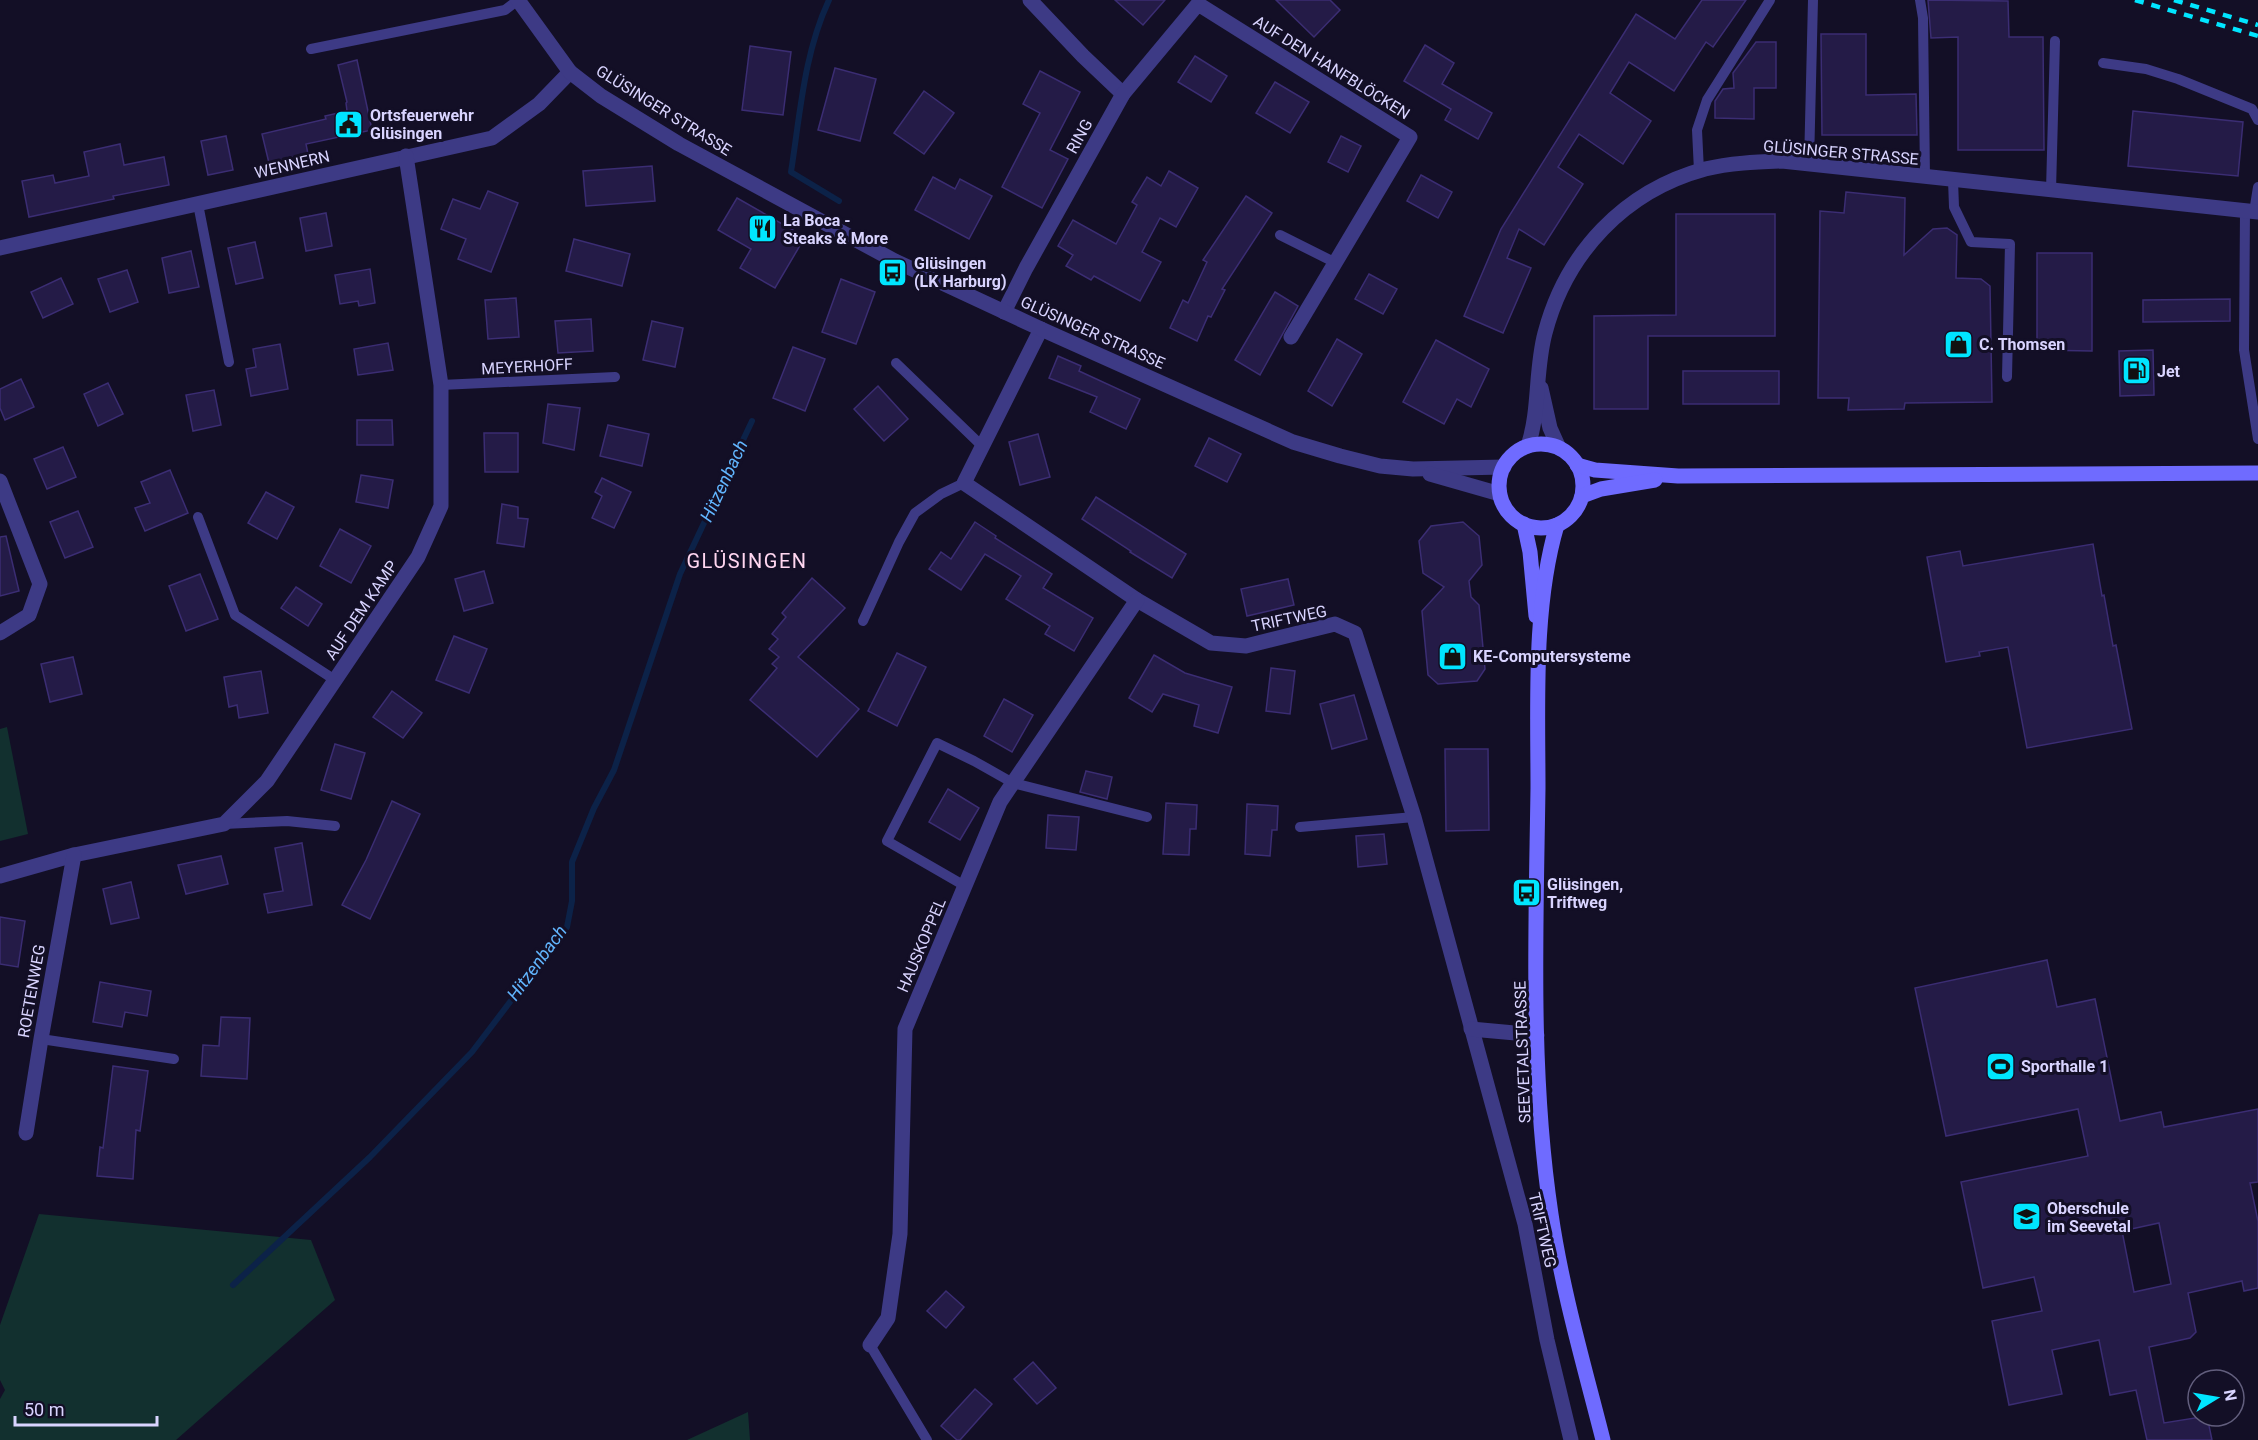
<svg xmlns="http://www.w3.org/2000/svg" width="2258" height="1440" font-family="Roboto,sans-serif">
<style>
.green{fill:#12302f}
.lines{fill:none;stroke-linecap:round;stroke-linejoin:round}
.stream{stroke:#0c2248;stroke-width:6}
.building{fill:#241b47;stroke:#3b2d73;stroke-width:1.5;fill-rule:evenodd}
.service{stroke:#3d3a85;stroke-width:10}
.minor{stroke:#3d3a85;stroke-width:15}
.tertiary{stroke:#3d3a85;stroke-width:15}
.secondary{stroke:#6f6bff;stroke-width:15}
.rail{stroke:#00e5ff;stroke-width:4.5;stroke-dasharray:9 8;stroke-linecap:butt}
.labels{text-anchor:middle;stroke-width:6;stroke-linejoin:round;paint-order:stroke}
.street-label{font-size:16px;fill:#d9d4ff;stroke:#130f26}
.poi-label{font-size:16px;font-weight:bold;fill:#d9d4ff;stroke:#130f26;text-anchor:start}
.water-label{font-size:18px;font-style:italic;fill:#62b6ff;stroke:#130f26}
.quarter-label{font-size:20px;letter-spacing:1.5px;fill:#ffd6f0;stroke:#130f26}
</style>
<rect width="100%" height="100%" fill="#130f26"/>
<g class="green">
<polygon points="7,727 28,834 0,841 0,729"/>
<polygon points="39,1214 311,1240 335,1300 176,1440 0,1440 0,1399 5,1390 0,1380 0,1325"/>
<polygon points="748,1412 750,1440 687,1440"/>
</g>
<g class="lines">
<g class="stream">
<path d="M829 0C804 53 800 115 791 172L839 201"/>
<polyline points="233,1285 370,1157 472,1052 567,927 572,901 572,862 594,808 614,770 680,574 752,421"/>
</g>
</g>
<g class="building">
<polygon points="1115,0 1165,0 1143,25"/>
<polygon points="1276,0 1330,0 1340,10 1314,37"/>
<polygon points="1702,0 1746,0 1713,47 1706,42 1674,91 1629,62 1610,93 1651,121 1623,164 1579,134 1558,167 1583,184 1544,245 1519,229 1507,258 1531,268 1503,333 1464,316 1501,229 1636,14 1675,39"/>
<polygon points="1928,0 2008,1 2009,37 2043,37 2044,150 1958,150 1958,37 1931,38"/>
<polygon points="1821,34 1866,34 1866,95 1916,94 1917,135 1822,135"/>
<polygon points="1756,42 1776,42 1776,88 1754,88 1754,119 1715,118 1715,101 1723,89 1734,88 1733,73"/>
<polygon points="1425,45 1454,63 1442,84 1492,113 1478,139 1445,120 1451,109 1404,81"/>
<polygon points="750,46 791,52 783,115 742,110"/>
<polygon points="1195,56 1227,76 1211,102 1178,82"/>
<polygon points="357,60 372,130 306,144 308,154 269,163 262,134 326,119 325,116 347,111 346,103 347,102 338,65"/>
<polygon points="835,68 876,79 860,141 818,130"/>
<polygon points="1040,71 1080,92 1050,150 1068,159 1042,208 1002,187 1040,113 1023,104"/>
<polygon points="1275,82 1309,102 1290,133 1256,113"/>
<polygon points="924,91 954,113 924,154 894,133"/>
<polygon points="2133,111 2243,122 2238,176 2128,166"/>
<polygon points="226,136 233,170 208,175 201,141"/>
<polygon points="1341,136 1361,146 1348,172 1328,162"/>
<polygon points="120,144 124,165 164,157 169,185 113,196 114,199 29,217 22,181 53,175 55,183 89,176 84,152"/>
<polygon points="652,166 655,201 586,206 583,171"/>
<polygon points="1169,171 1198,188 1176,227 1160,218 1142,252 1161,262 1140,301 1094,276 1091,280 1066,266 1073,255 1058,246 1073,220 1116,244 1137,205 1132,202 1147,177 1161,186"/>
<polygon points="1421,175 1452,192 1438,218 1407,201"/>
<polygon points="933,177 955,189 960,179 992,196 969,239 915,210"/>
<polygon points="488,191 518,203 491,272 458,259 466,239 441,229 453,199 480,209"/>
<polygon points="1846,192 1905,198 1904,255 1933,229 1947,228 1957,235 1956,278 1981,279 1990,286 1992,402 1905,403 1904,409 1848,410 1849,398 1818,398 1820,211 1844,213"/>
<polygon points="1246,196 1272,213 1222,289 1225,290 1211,317 1208,316 1197,341 1170,328 1183,300 1188,303 1207,262 1203,260"/>
<polygon points="737,198 805,237 775,288 740,268 751,249 718,230"/>
<polygon points="326,213 332,246 306,251 300,218"/>
<polygon points="1676,214 1775,214 1775,336 1648,336 1648,409 1594,409 1594,316 1676,315"/>
<polygon points="574,239 630,254 622,286 566,271"/>
<polygon points="255,242 263,278 236,284 228,248"/>
<polygon points="191,251 199,287 169,293 162,258"/>
<polygon points="2037,253 2092,253 2092,351 2037,350"/>
<polygon points="370,269 375,303 359,306 358,301 340,304 335,275"/>
<polygon points="127,270 138,302 110,312 98,279"/>
<polygon points="1369,274 1397,289 1383,314 1355,299"/>
<polygon points="61,278 73,304 43,318 31,292"/>
<polygon points="841,279 875,292 856,344 822,332"/>
<polygon points="1275,292 1298,306 1260,375 1235,360"/>
<polygon points="516,298 519,337 488,339 485,300"/>
<polygon points="2230,299 2230,321 2143,322 2143,300"/>
<polygon points="591,319 593,351 558,353 555,321"/>
<polygon points="652,321 683,328 675,367 643,360"/>
<polygon points="1337,339 1362,354 1332,406 1308,391"/>
<polygon points="1436,340 1489,369 1471,407 1457,399 1444,424 1403,402"/>
<polygon points="388,343 393,370 358,375 354,349"/>
<polygon points="280,344 288,389 251,396 246,369 256,367 253,349"/>
<polygon points="793,347 825,359 805,411 773,398"/>
<polygon points="2153,350 2154,395 2120,396 2119,351"/>
<polygon points="1058,356 1081,366 1079,371 1140,399 1126,429 1090,412 1097,397 1049,378"/>
<rect x="1683" y="371" width="96" height="33"/>
<polygon points="21,379 34,407 5,420 0,408 0,389"/>
<polygon points="108,383 123,414 98,426 84,394"/>
<polygon points="878,386 908,419 884,441 854,409"/>
<polygon points="214,390 221,425 193,431 186,395"/>
<polygon points="548,404 580,408 574,450 543,443"/>
<polygon points="357,420 392,420 393,445 357,445"/>
<polygon points="608,425 649,434 642,466 600,456"/>
<polygon points="484,433 518,433 518,472 485,472"/>
<polygon points="1038,434 1050,477 1020,485 1009,442"/>
<polygon points="1209,438 1241,454 1227,482 1195,466"/>
<polygon points="63,447 76,477 47,489 34,459"/>
<polygon points="170,470 188,513 145,531 135,508 150,503 141,482"/>
<polygon points="361,475 393,480 388,508 356,502"/>
<polygon points="602,478 631,492 614,528 592,518 602,496 595,492"/>
<polygon points="266,492 294,507 277,539 248,523"/>
<polygon points="1096,497 1186,554 1172,578 1130,552 1131,551 1082,519"/>
<polygon points="502,504 518,507 518,518 528,519 524,547 497,543"/>
<polygon points="78,511 93,547 65,558 50,522"/>
<polygon points="975,522 996,536 995,538 1052,574 1043,588 1093,618 1074,651 1045,634 1050,626 1006,599 1021,576 985,554 961,590 929,569 941,552 951,559"/>
<polygon points="1463,522 1479,536 1482,565 1469,581 1471,597 1479,605 1485,669 1477,681 1438,684 1428,675 1422,611 1444,587 1423,573 1419,541 1431,526"/>
<polygon points="340,529 371,546 351,583 320,566"/>
<polygon points="6,536 19,591 0,596 0,537"/>
<polygon points="2093,544 2102,596 2104,595 2113,646 2116,645 2132,729 2027,748 2008,647 1979,652 1980,656 1946,662 1927,557 1960,551 1963,566"/>
<polygon points="484,571 493,603 464,611 455,579"/>
<polygon points="200,574 218,619 186,631 169,586"/>
<polygon points="812,578 845,608 798,657 859,709 817,757 750,700 777,668 772,664 779,657 769,649 778,639 772,634 786,617 782,613"/>
<polygon points="1288,579 1294,605 1247,616 1241,589"/>
<polygon points="296,587 322,604 308,626 281,608"/>
<polygon points="454,636 487,649 469,693 436,680"/>
<polygon points="897,653 926,667 897,726 868,711"/>
<polygon points="1154,655 1185,673 1232,687 1218,733 1194,726 1199,705 1163,694 1152,712 1129,698"/>
<polygon points="73,657 82,694 50,702 41,664"/>
<polygon points="1271,668 1295,671 1290,714 1266,711"/>
<polygon points="261,671 268,713 239,718 237,705 229,707 224,677"/>
<polygon points="392,691 422,713 403,738 373,717"/>
<polygon points="1354,695 1367,739 1332,749 1320,704"/>
<polygon points="1004,699 1033,715 1012,752 984,736"/>
<polygon points="335,744 365,753 351,799 321,790"/>
<polygon points="1445,749 1488,749 1489,830 1446,831"/>
<polygon points="1086,771 1112,777 1107,799 1080,792"/>
<polygon points="948,789 979,808 960,840 929,822"/>
<polygon points="392,801 420,814 370,919 342,905 366,860"/>
<polygon points="1166,803 1197,805 1196,829 1190,829 1189,855 1163,854"/>
<polygon points="1247,804 1278,806 1277,830 1272,830 1270,856 1245,854"/>
<polygon points="1048,815 1079,817 1076,850 1046,848"/>
<polygon points="1384,834 1387,864 1358,867 1356,836"/>
<polygon points="302,843 312,905 268,913 264,894 283,891 275,848"/>
<polygon points="221,856 228,884 186,894 178,865"/>
<polygon points="131,882 139,918 111,924 103,889"/>
<polygon points="0,917 25,921 18,967 0,964"/>
<path d="M2047 960 2057 1007 2095 999 2120 1121 2161 1112 2164 1127 2258 1109V1182L2250 1183 2258 1221V1288L2244 1291 2242 1281 2188 1293 2196 1332 2190 1338 2149 1347 2164 1423 2207 1416 2212 1440H2147L2136 1390 2110 1395 2099 1340 2052 1350 2062 1394 2009 1405 1992 1321 2042 1311 2034 1277 1983 1288 1961 1182 2088 1156 2078 1109 1946 1136 1915 988ZM2159 1223 2171 1284 2134 1292 2122 1231Z"/>
<polygon points="100,982 151,991 147,1016 125,1012 122,1027 93,1022"/>
<polygon points="221,1017 250,1018 247,1079 201,1076 203,1045 219,1046"/>
<polygon points="113,1066 148,1071 140,1131 136,1130 133,1179 97,1176 100,1147 103,1148"/>
<polygon points="946,1291 964,1307 946,1328 927,1311"/>
<polygon points="1033,1362 1056,1388 1037,1404 1014,1379"/>
<polygon points="975,1389 992,1404 960,1440 957,1440 941,1426"/>
</g>
<g class="lines">
<g class="service">
<polyline points="1920,0 1923,18 1925,177"/>
<polyline points="311,49 505,10 518,0"/>
<polyline points="2103,63 2146,69 2178,79 2252,109 2258,120"/>
<polyline points="1809,164 1813,0"/>
<polyline points="1699,171 1697,130 1707,100 1770,0"/>
<polyline points="1953,180 1954,207 1971,242 2010,244 2007,377"/>
<polyline points="2051,190 2055,41"/>
<polyline points="198,204 229,362"/>
<polyline points="2245,211 2244,350 2258,439"/>
<polyline points="2254,212 2258,187"/>
<polyline points="1280,235 1336,263"/>
<polyline points="896,363 982,446"/>
<polyline points="441,385 615,377"/>
<polyline points="198,517 235,615 335,680"/>
<polyline points="863,621 899,542 915,513 941,494 964,483"/>
<polyline points="224,824 287,821 335,826"/>
<polyline points="1300,827 1414,817"/>
<polyline points="965,886 887,841 937,743 974,761 1013,783 1147,817"/>
<polyline points="41,1039 174,1059"/>
<polyline points="870,1345 927,1440"/>
</g>
<g class="minor">
<polyline points="1030,0 1083,56 1123,94"/>
<polyline points="0,248 492,138 539,104 570,72"/>
<polyline points="1004,312 1026,268 1123,94 1198,4 1410,137 1291,337"/>
<polyline points="1041,329 964,483 1137,600 1211,643 1246,646 1335,624 1355,633 1414,817 1525,1224 1547,1340 1571,1440"/>
<polyline points="1541,388 1550,428 1559,448"/>
<path d="M1528 446C1540 410 1535 370 1545 333 1566 253 1624 191 1705 169 1730 163 1756 162 1782 161L2258 212"/>
<polyline points="0,481 40,584 29,615 0,633"/>
<polyline points="0,876 74,855 224,824 267,781 418,557 441,506 441,385 406,156"/>
<polyline points="1471,1029 1537,1035"/>
<polyline points="26,1133 41,1039 74,855"/>
<polyline points="870,1345 888,1318 900,1234 905,1029 1000,802 1137,600"/>
</g>
<g class="tertiary">
<polyline points="518,0 570,72 601,96 679,144 895,261 1041,329 1293,442 1340,456 1380,466 1413,469 1504,467"/>
<polyline points="1430,474 1500,494"/>
</g>
<g class="secondary">
<circle cx="1541" cy="486" r="42"/>
<polyline points="1577,465 1595,470 1678,476 2258,473"/>
<polyline points="1582,496 1601,489 1655,480"/>
<polyline points="1524,524 1530,552 1536,616"/>
<path d="M1557 525C1533 606 1538 703 1538 788 1536 929 1530 1074 1551 1214 1562 1290 1584 1365 1603 1440"/>
</g>
<g class="rail">
<polyline points="2135,0 2258,36"/>
<polyline points="2174,0 2258,25"/>
</g>
</g>
<defs>
<symbol id="civic-square" viewBox="-11 -11 22 22"><rect x="-9" y="-9" width="18" height="18" rx="4" fill="#00e5ff" stroke="#130f26"/><path d="M-.6-6.5H3V-4.5H.6V-3L4-1V1h2V6H-6V1h2V-1L-.6-3ZM-1.2 2.5V6h2.4V2.5Z" fill="#111"/></symbol>
<symbol id="restaurant-square" viewBox="-11 -11 22 22"><rect x="-9" y="-9" width="18" height="18" rx="4" fill="#00e5ff" stroke="#130f26"/><path d="M-5-6h1v4h1v-4h1v4h1v-4h1v5L-1.5 .5V6h-2V.5L-5-1ZM5-6V6H3V1.5H1.5Q1.5-4 5-6Z" fill="#111"/></symbol>
<symbol id="bus-square" viewBox="-11 -11 22 22"><rect x="-9" y="-9" width="18" height="18" rx="4" fill="#00e5ff" stroke="#130f26"/><path d="M-5-6H5V4H4V6H2V4H-2V6H-4V4H-5ZM-3.5-4V0h7V-4ZM-3.5 1.2v1.5H-2V1.2ZM2 1.2v1.5H3.5V1.2Z" fill="#111"/></symbol>
<symbol id="shop-square" viewBox="-11 -11 22 22"><rect x="-9" y="-9" width="18" height="18" rx="4" fill="#00e5ff" stroke="#130f26"/><path d="M-5-2.5h2.3a2.7 3.5 0 0 1 5.4 0H5L5.5 6h-11ZM-1.5-2.5h3a1.5 2.3 0 0 0-3 0Z" fill="#111"/></symbol>
<symbol id="fuel-square" viewBox="-11 -11 22 22"><rect x="-9" y="-9" width="18" height="18" rx="4" fill="#00e5ff" stroke="#130f26"/><path d="M-5.5-6h7V0h2V4h1.3V-2.5L3-4.5l.8-.8L6-3V5H2.5V1h-1V6h-7ZM-4.2-4.7v3.2H.2V-4.7Z" fill="#111"/></symbol>
<symbol id="stadium-square" viewBox="-11 -11 22 22"><rect x="-9" y="-9" width="18" height="18" rx="4" fill="#00e5ff" stroke="#130f26"/><path d="M0-5a6.5 5 0 1 0 0 10a6.5 5 0 1 0 0-10ZM-3.5-1.8h7v3.6h-7Z" fill="#111"/></symbol>
<symbol id="school-square" viewBox="-11 -11 22 22"><rect x="-9" y="-9" width="18" height="18" rx="4" fill="#00e5ff" stroke="#130f26"/><path d="M0-5L7-2L0 1L-7-2ZM-4 1L0 2.5L4 1V4Q0 6-4 4Z" fill="#111"/></symbol>
</defs>
<g fill-rule="evenodd">
<use href="#civic-square" x="332" y="108" width="33" height="33"/>
<use href="#restaurant-square" x="746" y="212" width="33" height="33"/>
<use href="#bus-square" x="876" y="256" width="33" height="33"/>
<use href="#shop-square" x="1942" y="328" width="33" height="33"/>
<use href="#fuel-square" x="2120" y="354" width="33" height="33"/>
<use href="#shop-square" x="1436" y="640" width="33" height="33"/>
<use href="#bus-square" x="1510" y="876" width="33" height="33"/>
<use href="#stadium-square" x="1984" y="1050" width="33" height="33"/>
<use href="#school-square" x="2010" y="1200" width="33" height="33"/>
</g>
<g class="labels">
<g class="street-label">
<text transform="translate(1332 67) rotate(32)" y="6">AUF DEN HANFBLÖCKEN</text>
<text transform="translate(664 110) rotate(32)" y="6">GLÜSINGER STRASSE</text>
<text transform="translate(1079 136) rotate(-61)" y="6">RING</text>
<text transform="translate(1841 152) rotate(5)" y="6">GLÜSINGER STRASSE</text>
<text transform="translate(292 164) rotate(-13)" y="6">WENNERN</text>
<text transform="translate(1093 332) rotate(24)" y="6">GLÜSINGER STRASSE</text>
<text transform="translate(527 366) rotate(-3)" y="6">MEYERHOFF</text>
<text transform="translate(361 610) rotate(-56)" y="6">AUF DEM KAMP</text>
<text transform="translate(1289 618) rotate(-12)" y="6">TRIFTWEG</text>
<text transform="translate(921 945) rotate(-67)" y="6">HAUSKOPPEL</text>
<text transform="translate(31 991) rotate(-80)" y="6">ROETENWEG</text>
<text transform="translate(1522 1052) rotate(-92)" y="6">SEEVETALSTRASSE</text>
<text transform="translate(1543 1230) rotate(77)" y="6">TRIFTWEG</text>
</g>
<g class="poi-label">
<text x="370" y="121">Ortsfeuerwehr<tspan x="370" dy="18">Glüsingen</tspan></text>
<text x="783" y="226">La Boca -<tspan x="783" dy="18">Steaks &amp; More</tspan></text>
<text x="914" y="269">Glüsingen<tspan x="914" dy="18">(LK Harburg)</tspan></text>
<text x="1979" y="350">C. Thomsen</text>
<text x="2157" y="377">Jet</text>
<text x="1473" y="662">KE-Computersysteme</text>
<text x="1547" y="890">Glüsingen,<tspan x="1547" dy="18">Triftweg</tspan></text>
<text x="2021" y="1072">Sporthalle 1</text>
<text x="2047" y="1214">Oberschule<tspan x="2047" dy="18">im Seevetal</tspan></text>
</g>
<g class="water-label">
<text transform="translate(724 481) rotate(-65)" y="6">Hitzenbach</text>
<text transform="translate(537 963) rotate(-54)" y="6">Hitzenbach</text>
</g>
<g class="quarter-label">
<text x="747" y="568">GLÜSINGEN</text>
</g>
</g>
<g transform="translate(2216 1398) rotate(79)"><circle r="28" fill="#130f26" stroke="#625e7d" stroke-width="1.5"/>
<path d="M0-4.5L10 22L0 15L-10 22Z" fill="#00e5ff"/>
<text y="-9" font-size="16" font-weight="bold" text-anchor="middle" fill="#d9d4ff">N</text>
</g>
<path d="M15 1416v9h142v-9" fill="none" stroke="#d9d4ff" stroke-width="3"/>
<text x="24" y="1416" font-size="18" fill="#d9d4ff" stroke="#130f26" stroke-width="4.5" paint-order="stroke">50 m</text>
</svg>
